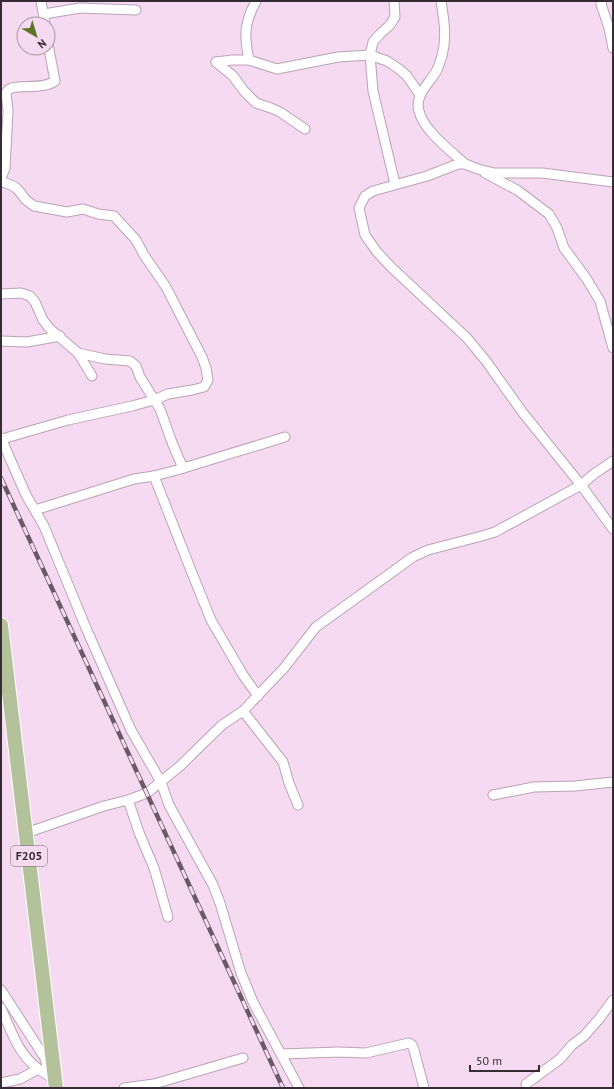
<svg xmlns="http://www.w3.org/2000/svg" width="614" height="1089" font-family="'PT Sans',sans-serif">
<style>
.lines{fill:none;stroke-linecap:round;stroke-linejoin:round}
.minor-casing{stroke:#bba2b8;stroke-width:11}
.primary-casing{stroke:#fff;stroke-width:16}
.minor{stroke:#fff;stroke-width:9}
.primary{stroke:#b3c29a;stroke-width:14}
.rail-casing{stroke:#695a67;stroke-width:4.5}
.rail{stroke:#f5daf2;stroke-width:3;stroke-dasharray:9;stroke-linecap:butt}
.labels{text-anchor:middle;stroke-width:4;stroke-linejoin:round;paint-order:stroke}
.shield{fill:#f5daf2;stroke:#6f606e;stroke-width:1}
.shield-label{font-size:12px;font-weight:bold;fill:#362c35}
</style>
<rect width="100%" height="100%" fill="#f5daf2"/>
<g class="lines">
<defs>
<g id="minor">
<polyline points="41,1 45,24"/>
<polyline points="394,1 395,17 390,25 380,34 373,42 370,55 373,91 395,184"/>
<path d="M441 1C444 20 447 37 442 56 440 61 439 66 437 70 430 83 414 95 419 111 423 130 451 151 465 164"/>
<polyline points="602,1 601,4 609,28 613,48"/>
<polyline points="44,14 80,8 136,10"/>
<path d="M249 60C244 36 244 23 256 1"/>
<polyline points="216,62 232,60 249,60 277,69 338,57 370,55 387,61 399,69 407,76 420,95"/>
<polyline points="216,62 233,76 244,91 256,103 271,108 280,112 305,129"/>
<polyline points="485,173 517,190 549,214 557,228 564,248 586,278 600,301 613,348"/>
<path d="M1 178 5 168 8 111 6 93 8 90 12 88C25 85 44 89 55 81L48 44"/>
<polyline points="1,181 15,187 19,191 26,200 34,206 67,212 83,209 98,214 114,216 136,240 144,255 166,287 202,357 206,368 208,380 204,387 192,390 168,394 154,400 132,406 68,420 2,439"/>
<polyline points="613,182 542,173 494,173 478,169 465,164 458,164 427,176 373,191 365,196 359,208 365,235 377,252 391,267 467,338 486,361 523,413 581,485 613,529"/>
<polyline points="1,294 21,293 30,296 35,302 43,320 50,329 78,353 105,359 130,361 136,366 140,377 160,409 173,445 183,468"/>
<polyline points="1,341 27,342 60,336"/>
<polyline points="78,353 92,376"/>
<polyline points="1,438 26,495 44,526 86,628 131,730 161,782 169,805 213,885 220,903 241,973 253,1002 299,1088"/>
<polyline points="154,476 192,573 211,620 243,675 258,696"/>
<polyline points="35,510 134,479 154,476 177,470 285,437"/>
<polyline points="243,711 283,762 289,783 298,805"/>
<polyline points="493,795 534,787 575,786 613,782"/>
<polyline points="128,800 140,835 154,868 168,917"/>
<polyline points="26,833 104,806 128,800 147,793 180,766 222,725 243,711 284,668 316,627 413,557 428,550 482,536 495,532 581,485 594,474 613,461"/>
<polyline points="1,990 45,1058 48,1071"/>
<path d="M1 1008C14 1037 19 1059 49 1076"/>
<polyline points="282,1054 338,1052 366,1053 409,1043 412,1045 414,1050 424,1088"/>
<polyline points="1,1083 20,1079 38,1069"/>
<polyline points="526,1084 560,1059 572,1045 584,1036 599,1019 613,1000"/>
<polyline points="124,1088 154,1084 243,1058"/>
</g>
<polyline id="primary" points="1,625 56,1088"/>
</defs>
<use href="#minor" class="minor-casing"/>
<use href="#primary" class="primary-casing"/>
<use href="#minor" class="minor"/>
<use href="#primary" class="primary"/>
<defs>
<polyline id="rail" points="1,478 283,1088"/>
</defs>
<use href="#rail" class="rail-casing"/>
<use href="#rail" class="rail"/>
</g>
<g class="labels">
<rect class="shield" x="11" y="846" width="36" height="20" rx="3"/>
<g class="shield-label">
<text x="29" y="860">F205</text>
</g>
</g>
<rect width="614" height="1089" fill="none" stroke="#362c35" stroke-width="4"/>
<g transform="translate(36 36) rotate(142)"><circle r="19" fill="#f5daf2" stroke="#a994a6"/>
<path d="M0-3L7 15L0 10L-7 15Z" fill="#5c7528"/>
<text y="-6" font-size="11" font-weight="bold" text-anchor="middle" fill="#362c35">N</text>
</g>
<path d="M470 1065v6h69v-6" fill="none" stroke="#362c35" stroke-width="2"/>
<text x="476" y="1065" font-size="12" fill="#362c35" stroke="#f5daf2" stroke-width="3" paint-order="stroke">50 m</text>
</svg>
